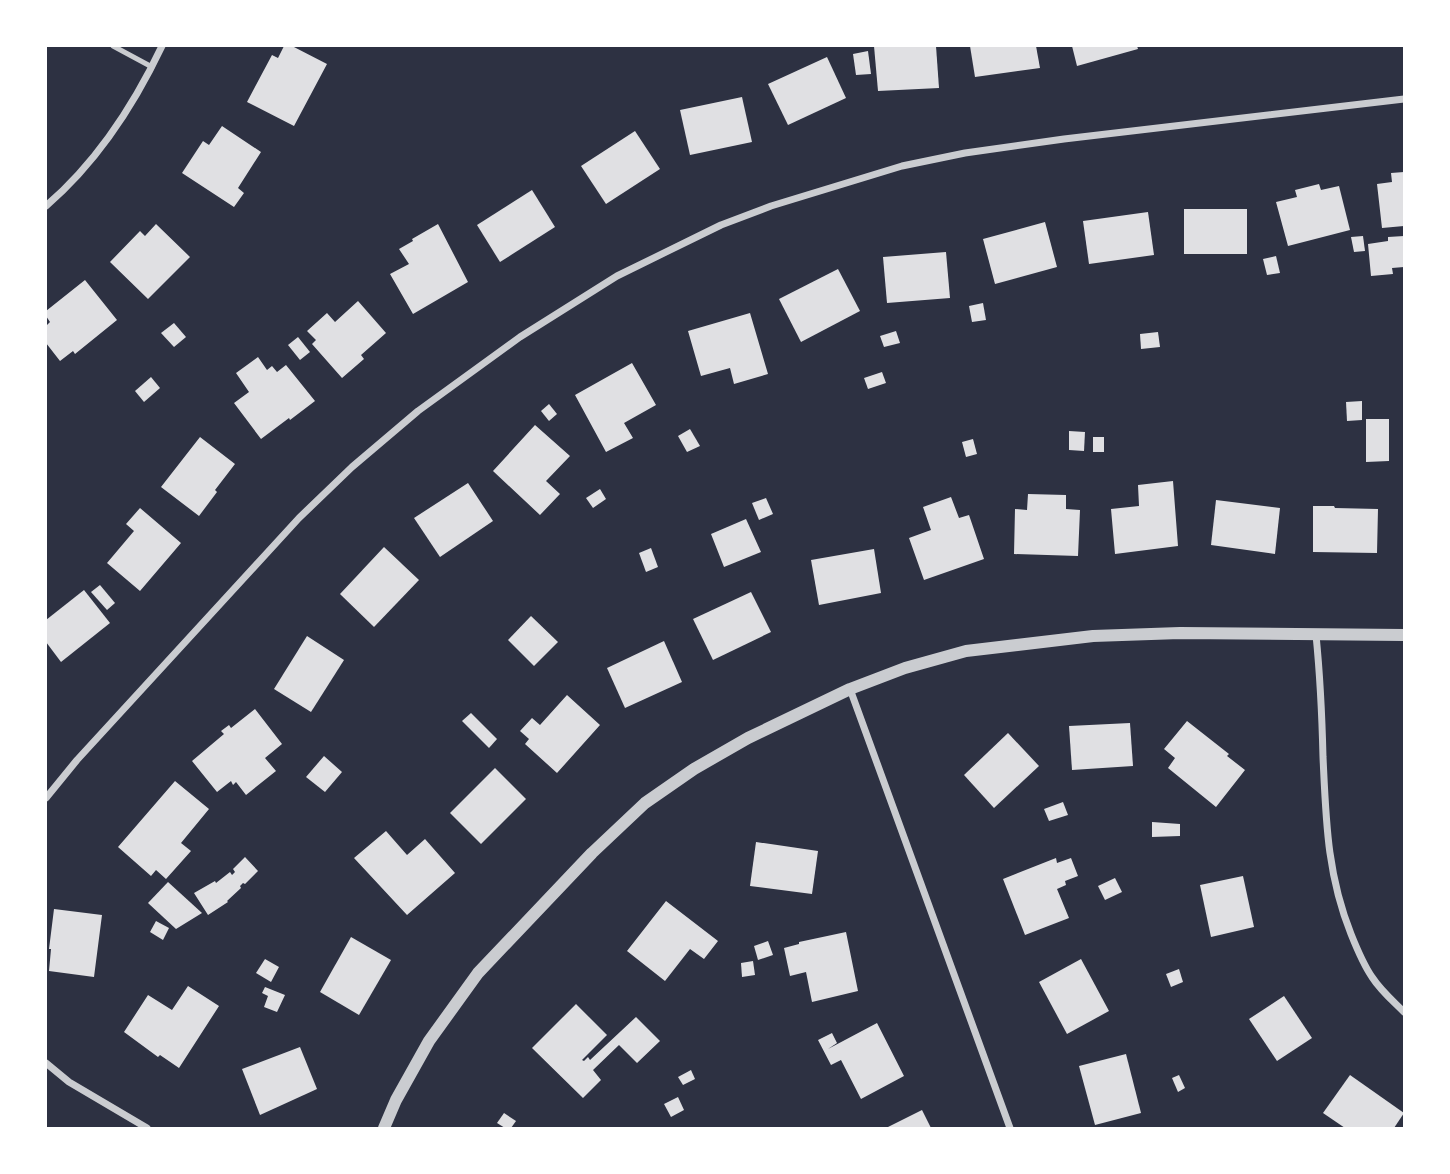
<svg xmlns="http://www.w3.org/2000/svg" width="1450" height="1174" font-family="Commissioner,sans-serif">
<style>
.building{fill:#e0e0e3}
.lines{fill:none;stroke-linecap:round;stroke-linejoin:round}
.service{stroke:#caccd0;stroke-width:5}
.minor{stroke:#caccd0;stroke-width:7}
.tertiary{stroke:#caccd0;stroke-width:12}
</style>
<rect width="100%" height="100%" fill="#2d3142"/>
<g class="building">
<polygon points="284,46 292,46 327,64 294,126 247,102 272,55 278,58"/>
<polygon points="874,46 936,46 939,88 878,91"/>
<polygon points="970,46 1036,46 1040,68 975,77"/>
<polygon points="1072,46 1137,46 1138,49 1077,66"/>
<polygon points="868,51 871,74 856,75 853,54"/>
<polygon points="827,57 846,98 788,125 768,84"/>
<polygon points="742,97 752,142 690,155 680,110"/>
<polygon points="222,126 261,152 238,188 244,193 234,207 182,173 203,141 209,145"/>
<polygon points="635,131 660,169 606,204 581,166"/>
<polygon points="1404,172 1404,226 1382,228 1377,184 1392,182 1391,173"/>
<polygon points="1319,184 1321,190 1339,186 1350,230 1288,246 1276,202 1297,197 1295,190"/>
<polygon points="532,190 555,227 500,262 477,225"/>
<rect x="1184" y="209" width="63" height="45"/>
<polygon points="1148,212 1154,255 1089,264 1083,221"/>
<polygon points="1045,222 1057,267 995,284 983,239"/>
<polygon points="156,224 190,257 148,299 110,262 140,231 145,236"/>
<polygon points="438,224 468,282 413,314 390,274 409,264 399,249 413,241 412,239"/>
<polygon points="1363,236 1365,251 1354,252 1351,237"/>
<polygon points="1404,236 1404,267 1392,268 1393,274 1371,276 1368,244 1388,241 1388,237"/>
<polygon points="946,252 950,298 887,303 883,257"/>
<polygon points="1276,256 1280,273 1267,275 1263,259"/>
<polygon points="838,269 860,311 801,342 779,299"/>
<polygon points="85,280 117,320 75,354 73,351 60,361 46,343 46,326 50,322 46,316 46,311"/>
<polygon points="358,301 386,333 361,355 364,359 342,378 312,344 316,340 307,331 327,313 335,322"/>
<polygon points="983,303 986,320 972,322 969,306"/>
<polygon points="750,313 768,374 734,384 730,368 701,376 688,331"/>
<polygon points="174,323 186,337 174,347 161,333"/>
<polygon points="896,331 900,343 884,347 880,336"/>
<polygon points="1158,332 1160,347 1141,349 1140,334"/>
<polygon points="298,337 310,352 300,360 288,345"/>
<polygon points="258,357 267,370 272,366 277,372 286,365 315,401 290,420 289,418 261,439 234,403 249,392 236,373"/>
<polygon points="632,363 656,405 624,423 633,438 606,452 575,395"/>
<polygon points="882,372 886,383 868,389 864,378"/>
<polygon points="151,377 160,388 144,402 135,391"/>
<polygon points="1362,401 1362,420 1347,421 1346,402"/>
<polygon points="549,404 557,414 549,421 541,411"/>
<polygon points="1366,419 1389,419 1389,461 1366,462"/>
<polygon points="535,425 570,456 546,481 560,494 540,515 493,471"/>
<polygon points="690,429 700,446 687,452 678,436"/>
<polygon points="1069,431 1085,432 1084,451 1069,450"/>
<polygon points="200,437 235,464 215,490 217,492 199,516 161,487"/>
<rect x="1093" y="437" width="11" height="15"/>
<polygon points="973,439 977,454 966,457 962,442"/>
<polygon points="1173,481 1178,546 1115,554 1111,509 1139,506 1138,485"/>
<polygon points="468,483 493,521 440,557 414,518"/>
<polygon points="600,489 606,499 593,508 586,498"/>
<polygon points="1028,494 1066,495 1066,509 1080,510 1078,556 1014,554 1015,509 1027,510"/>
<polygon points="951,497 959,518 969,515 984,559 924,580 909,538 931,530 923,507"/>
<polygon points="766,498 773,514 759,520 752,503"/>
<polygon points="1216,500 1280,508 1275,554 1211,545"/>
<polygon points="1313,506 1334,506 1335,508 1378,509 1377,553 1313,552"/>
<polygon points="140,508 181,543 140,591 107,563 134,531 126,524"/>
<polygon points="746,519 761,552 724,567 711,534"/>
<polygon points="384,547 419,580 374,627 340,594"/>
<polygon points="651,548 658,567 646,572 639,553"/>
<polygon points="874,549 881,593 819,605 811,560"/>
<polygon points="100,585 115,603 107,610 91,592"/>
<polygon points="84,590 110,623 61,662 46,642 46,620"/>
<polygon points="751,592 771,632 713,660 693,619"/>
<polygon points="531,616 558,642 534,666 508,640"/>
<polygon points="307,636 344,660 311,712 274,689"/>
<polygon points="664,641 682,682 625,708 607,668"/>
<polygon points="567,695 600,725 557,773 525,744 529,739 520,731 532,718 540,725"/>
<polygon points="255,709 282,744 265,758 276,771 246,795 236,782 233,785 231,781 217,792 192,761 224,734 221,731 229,725 231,728"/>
<polygon points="471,713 497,739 489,748 462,721"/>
<polygon points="1187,721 1229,754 1227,756 1245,770 1216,807 1168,768 1175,758 1164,749"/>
<polygon points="1130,723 1133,766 1072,770 1069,726"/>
<polygon points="1008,733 1039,766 994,808 964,775"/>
<polygon points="324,756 342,772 325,792 306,777"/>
<polygon points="495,768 526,799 481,844 450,813"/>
<polygon points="175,781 209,809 181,843 191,851 166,879 156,870 151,876 118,847"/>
<polygon points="1063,802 1068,815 1049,821 1044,809"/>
<polygon points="1152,822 1180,824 1180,836 1152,837"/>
<polygon points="386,831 407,855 425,839 455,873 407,915 354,858"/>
<polygon points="756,842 818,851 812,894 750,886"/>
<polygon points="245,857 258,871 245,884 243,883 240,886 241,888 227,901 228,902 208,915 194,893 215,881 216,883 230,872 232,875 235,872 233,869"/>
<polygon points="1056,858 1057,863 1071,858 1078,876 1065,881 1066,885 1057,889 1069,918 1025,935 1003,879"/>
<polygon points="1243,876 1254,927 1211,937 1200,885"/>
<polygon points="1115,878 1122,892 1105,900 1098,886"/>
<polygon points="168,882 202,913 176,929 148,903"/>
<polygon points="666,901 718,941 704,959 690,949 665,981 627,951"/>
<polygon points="54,909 102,915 94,977 49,971 51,949 49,949"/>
<polygon points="156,921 169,928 163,940 150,932"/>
<polygon points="846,932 858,991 812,1002 806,972 790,976 784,948 799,944 799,942"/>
<polygon points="351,937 391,960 359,1015 320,992"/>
<polygon points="768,941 773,955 758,960 754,946"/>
<polygon points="265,959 279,967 271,982 256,973"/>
<polygon points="1081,959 1109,1011 1067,1034 1039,982"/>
<polygon points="753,961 755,975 742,977 741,963"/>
<polygon points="1179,969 1183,982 1171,987 1166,974"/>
<polygon points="188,986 219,1006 179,1068 160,1055 158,1057 124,1032 148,995 172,1010"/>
<polygon points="265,987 285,995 277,1012 264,1007 268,996 262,993"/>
<polygon points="1284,996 1312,1038 1277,1061 1249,1019"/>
<polygon points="576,1004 607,1035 582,1060 584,1061 588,1057 590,1060 636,1017 660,1041 637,1063 619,1045 593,1070 601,1080 583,1098 532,1048"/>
<polygon points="877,1023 904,1076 861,1099 841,1060 831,1065 818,1040 832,1033 837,1043 828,1049"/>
<polygon points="300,1047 317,1089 260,1115 242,1069"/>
<polygon points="1126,1054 1141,1113 1095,1125 1079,1066"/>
<polygon points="691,1070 695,1079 683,1085 678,1077"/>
<polygon points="1179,1075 1185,1088 1178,1092 1172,1078"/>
<polygon points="1350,1075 1404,1113 1394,1128 1345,1128 1323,1113"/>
<polygon points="678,1097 684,1110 671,1117 664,1104"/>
<polygon points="922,1110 931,1128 886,1128"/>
<polygon points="504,1113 516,1121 511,1128 505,1128 497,1123"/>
</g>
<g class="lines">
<polyline class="service" points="113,46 152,67"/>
<g class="minor">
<path d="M46 206C96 163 134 105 162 46"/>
<path d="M1316 635C1320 675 1322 716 1323 757 1326 820 1327 874 1351 934 1357 949 1363 964 1372 977 1381 991 1393 1001 1404 1012"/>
<polyline points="850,689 1010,1128"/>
<polyline points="46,798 77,760 299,518 352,467 418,411 520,337 617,276 721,225 771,206 902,166 965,153 1064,139 1404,99"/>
<polyline points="46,1063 69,1082 147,1128"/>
</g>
<polyline class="tertiary" points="384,1128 396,1100 429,1041 478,973 592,853 645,803 694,769 748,738 850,689 905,668 966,651 1093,636 1180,633 1404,635"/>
</g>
<rect width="1450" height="1174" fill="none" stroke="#ffffff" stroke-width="94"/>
</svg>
